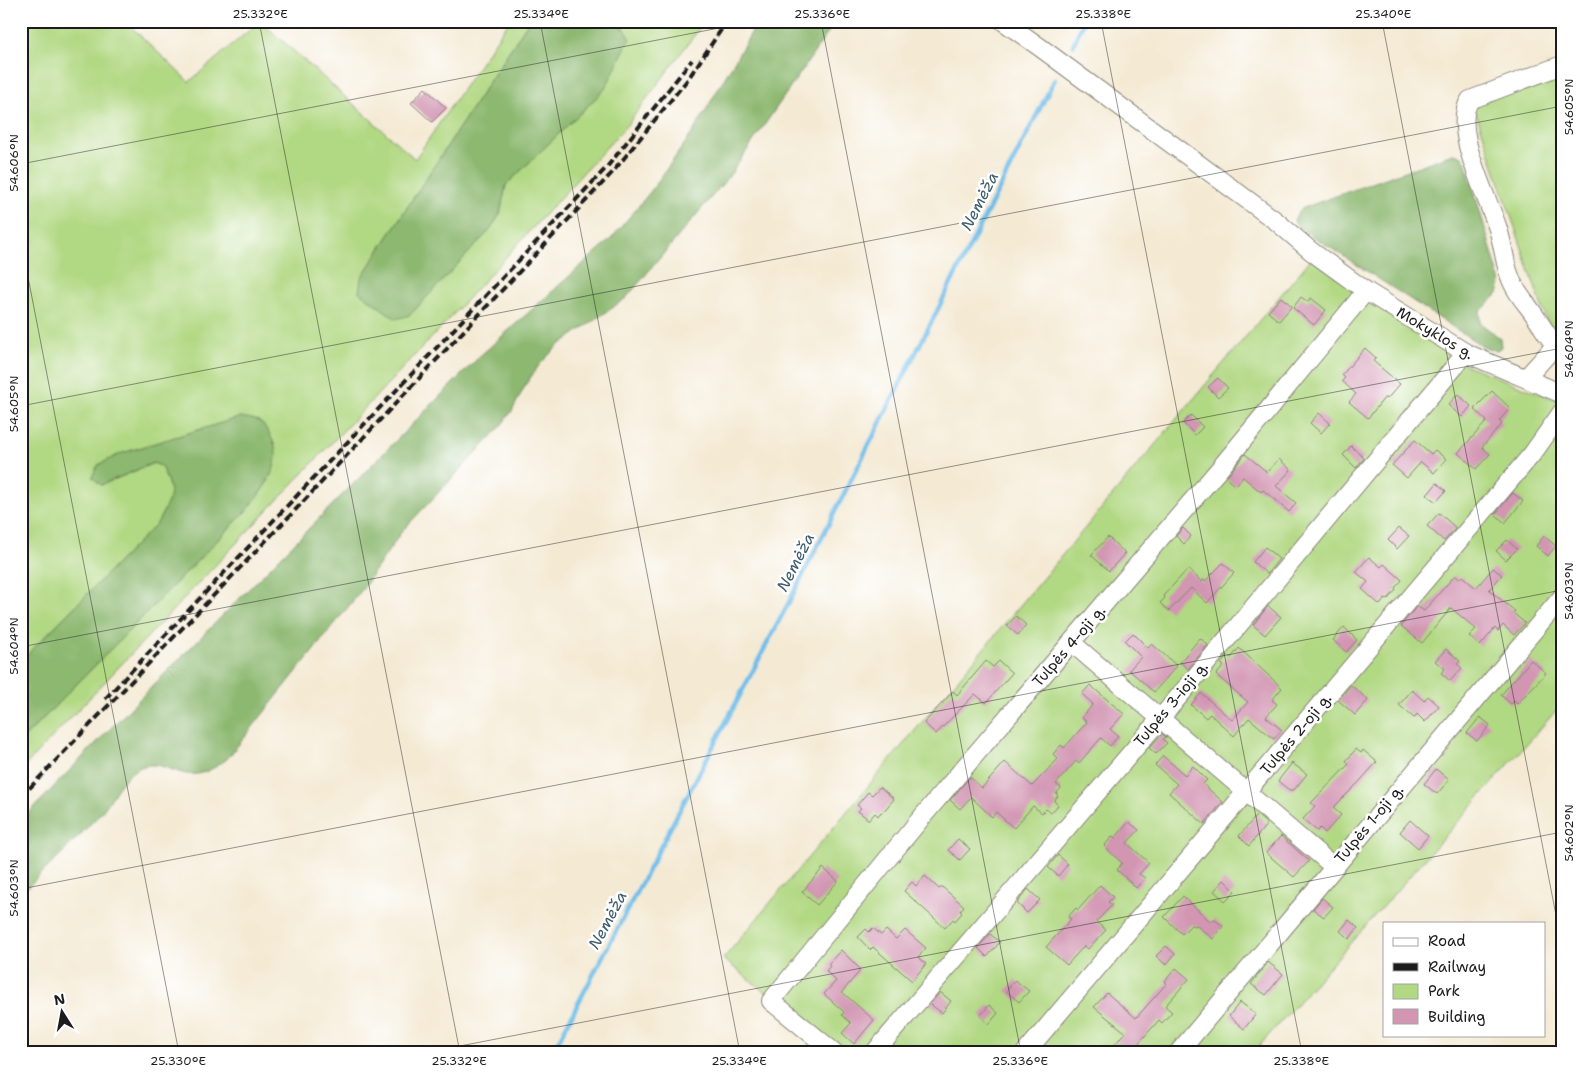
<svg xmlns="http://www.w3.org/2000/svg" width="1583" height="1074" font-family="'Shantell Sans',sans-serif">
<style>
.green{fill:#b1d882;stroke:#667a4f}
.forest{fill:#8cb870;stroke:#546a46}
.lines{fill:none;stroke-linecap:round;stroke-linejoin:round}
.stream{stroke:#70beea;stroke-width:4.5}
.building{fill:#d295b2}
.street-casing{stroke:#888378;stroke-width:20}
.street{stroke:#fff;stroke-width:18}
.rail{stroke:#1c1c1c;stroke-width:4;stroke-dasharray:8 4;stroke-linecap:butt}
.ticks{fill:none;stroke:#1c1c1c;stroke-width:1;stroke-opacity:0.45}
.labels{text-anchor:middle;stroke-width:5;stroke-linejoin:round;paint-order:stroke}
.street-label{font-size:15px;fill:#1c1c1c;stroke:#fff}
.water-label{font-size:16px;font-style:italic;fill:#3e5d6e;stroke:#fff}
.neatline{fill:none;stroke:#1c1c1c;stroke-width:2}
.ticks-label{font-size:12px;text-anchor:middle;fill:#1c1c1c}
</style>
<rect width="100%" height="100%" fill="#fff"/>
<filter id="ink" filterUnits="userSpaceOnUse"><feTurbulence type="fractalNoise" baseFrequency=".02" numOctaves="2"/><feDisplacementMap in="SourceGraphic" scale="10" xChannelSelector="R" yChannelSelector="G"/><feConvolveMatrix kernelMatrix="1 2 1 2 8 2 1 2 1" color-interpolation-filters="sRGB"/></filter>
<filter id="wash" filterUnits="userSpaceOnUse"><feTurbulence type="fractalNoise" baseFrequency=".0096" numOctaves="4" result="noise"/><feDisplacementMap in="SourceGraphic" scale="20" xChannelSelector="R" yChannelSelector="G"/><feGaussianBlur stdDeviation="1.12" result="paint"/><feColorMatrix in="noise" values="0 0 0 0 0 0 0 0 0 0 0 0 0 0 0 0 0 1.4 0 .05"/><feComposite in="paint" operator="in"/></filter>
<g filter="url(#wash)">
<rect width="100%" height="100%" fill="#f4ead4"/>
<g class="green">
<polygon points="21,21 125,21 189,82 260,21 415,159 509,21 529,21 361,278 500,214 506,185 605,89 625,29 604,21 705,21 627,125 438,331 21,770 21,741 250,507 269,480 258,420 101,485 153,463 161,466 171,490 169,501 158,522 21,661"/>
<polygon points="1562,70 1562,344 1546,319 1473,104"/>
<polygon points="1311,259 1466,365 1562,402 1562,704 1253,1053 843,1053 723,959"/>
</g>
<g class="forest">
<polygon points="529,21 604,21 625,29 630,38 605,89 506,185 500,214 491,229 410,315 396,319 359,292 361,278"/>
<path d="M758 21H836L730 175 626 298 559 345 540 364 526 384 512 411 497 431 402 531 364 587 227 759C217 766 209 772 197 774 177 777 161 759 141 767 121 775 113 800 99 815 74 842 47 868 21 894V821L98 741 481 355 611 239 651 191 693 132Z"/>
<polygon points="1455,153 1462,156 1465,161 1501,283 1498,294 1480,312 1480,323 1500,338 1501,347 1497,350 1487,349 1297,226 1294,221 1298,213 1303,208"/>
<path d="M241 417C259 420 262 420 271 437 286 463 264 486 250 507L21 741V661L158 522C172 494 174 495 161 466L153 463 101 485 92 477 98 465 122 453Z"/>
</g>
<g class="lines">
<g class="stream">
<polyline points="1073,45 1084,21"/>
<polyline points="552,1053 789,602 1055,79"/>
</g>
</g>
<g id="blocks">
<g class="building">
<polygon points="425,88 446,108 432,122 411,103"/>
<polygon points="1281,297 1292,306 1279,321 1268,312"/>
<polygon points="1301,297 1308,302 1311,298 1326,310 1314,325 1293,308"/>
<polygon points="1365,348 1376,358 1373,361 1400,384 1387,399 1385,397 1368,418 1349,402 1356,394 1342,381 1345,378 1342,375"/>
<polygon points="1218,378 1228,388 1218,397 1208,387"/>
<polygon points="1492,391 1510,408 1499,421 1502,424 1482,447 1490,454 1476,469 1458,453 1487,421 1474,409"/>
<polygon points="1458,394 1471,406 1462,417 1448,405"/>
<polygon points="1319,413 1330,423 1321,433 1310,423"/>
<polygon points="1191,415 1203,427 1195,435 1183,423"/>
<polygon points="1415,440 1431,454 1435,450 1446,459 1434,473 1421,462 1407,478 1392,465"/>
<polygon points="1351,446 1364,458 1356,468 1343,455"/>
<polygon points="1245,454 1267,472 1279,459 1291,470 1276,486 1296,503 1289,512 1263,490 1261,492 1243,477 1235,486 1226,478"/>
<polygon points="1437,483 1446,491 1436,502 1427,495"/>
<polygon points="1513,493 1523,501 1505,523 1495,514"/>
<polygon points="1439,513 1456,528 1444,541 1427,526"/>
<polygon points="1183,528 1191,536 1184,544 1176,536"/>
<polygon points="1399,528 1409,536 1397,549 1388,540"/>
<polygon points="1544,536 1556,546 1548,556 1536,546"/>
<polygon points="1108,537 1125,553 1109,571 1091,555"/>
<polygon points="1507,540 1517,549 1506,560 1496,551"/>
<polygon points="1265,547 1279,559 1267,574 1253,562"/>
<polygon points="1369,557 1381,567 1384,564 1402,580 1395,588 1396,590 1387,600 1385,599 1380,605 1362,589 1368,582 1356,572"/>
<polygon points="1223,563 1234,573 1207,603 1191,588 1169,611 1160,603 1165,598 1163,596 1188,569 1202,582 1204,579 1205,581"/>
<polygon points="1493,568 1502,575 1489,590 1515,611 1513,613 1525,623 1514,635 1503,625 1498,631 1495,628 1480,646 1469,636 1476,629 1451,608 1422,643 1401,626 1417,606 1424,611 1455,575 1459,579 1462,576 1476,588"/>
<polygon points="1268,606 1281,617 1265,635 1253,625"/>
<polygon points="1016,616 1026,625 1018,635 1007,626"/>
<polygon points="1344,627 1357,640 1346,652 1333,640"/>
<polygon points="1133,633 1148,648 1152,644 1177,666 1154,692 1129,670 1141,657 1125,641"/>
<polygon points="1200,638 1208,645 1188,669 1180,662"/>
<polygon points="1239,648 1282,688 1272,700 1277,704 1266,717 1282,730 1274,739 1249,718 1234,736 1210,714 1206,718 1191,705 1201,693 1232,720 1248,702 1216,675 1224,666 1221,664 1228,655 1231,658"/>
<polygon points="1446,649 1460,661 1457,664 1462,668 1450,681 1441,673 1445,669 1435,661"/>
<polygon points="1531,660 1546,673 1517,704 1514,701 1511,704 1501,695"/>
<polygon points="986,661 993,667 999,661 1012,673 986,703 975,694 936,734 924,723 953,691 957,695"/>
<polygon points="1090,685 1124,714 1110,729 1118,736 1110,746 1101,738 1079,763 1076,761 1056,784 1061,788 1056,794 1058,796 1054,801 1058,805 1051,813 1046,809 1042,813 1033,806 1014,828 996,812 992,817 971,797 960,809 950,800 970,777 982,788 1005,762 1032,786 1058,759 1053,754 1061,745 1064,748 1087,722 1082,718 1093,704 1082,694"/>
<polygon points="1351,685 1368,700 1355,715 1338,700"/>
<polygon points="1412,690 1424,701 1428,696 1439,706 1425,722 1417,714 1414,718 1399,705"/>
<polygon points="1480,717 1490,725 1477,741 1467,733"/>
<polygon points="1162,734 1166,737 1163,739 1167,743 1156,754 1149,748"/>
<polygon points="1356,749 1361,753 1363,750 1377,762 1360,781 1333,808 1341,815 1325,833 1320,828 1317,831 1303,819 1315,806 1311,803 1349,764 1346,761"/>
<polygon points="1163,756 1185,775 1193,766 1207,780 1203,784 1223,802 1204,824 1169,793 1177,784 1155,765"/>
<polygon points="1292,763 1307,774 1294,790 1289,790 1278,781"/>
<polygon points="1436,769 1449,780 1437,794 1424,784"/>
<polygon points="880,787 894,799 882,813 881,812 878,816 875,813 869,820 858,811 861,808 857,805 868,792 872,795"/>
<polygon points="1257,815 1267,824 1249,846 1239,836"/>
<polygon points="1410,820 1428,836 1418,848 1400,832"/>
<polygon points="1129,822 1139,830 1127,843 1149,863 1139,874 1145,878 1136,888 1117,870 1122,863 1104,846 1113,836 1115,838"/>
<polygon points="1281,836 1309,861 1294,877 1266,853"/>
<polygon points="958,839 970,849 960,860 948,850"/>
<polygon points="1058,855 1068,864 1058,876 1048,867"/>
<polygon points="823,868 838,881 817,905 802,892"/>
<polygon points="925,876 939,889 942,887 964,906 960,911 962,913 955,921 953,919 945,928 904,891 912,882 916,886"/>
<polygon points="1224,880 1235,891 1225,901 1214,891"/>
<polygon points="1100,885 1113,897 1108,902 1112,905 1096,922 1106,930 1088,949 1084,946 1067,965 1046,947 1071,919 1068,917 1076,908 1078,910"/>
<polygon points="1028,889 1040,900 1027,913 1017,903"/>
<polygon points="1183,896 1211,922 1214,919 1223,926 1213,939 1196,925 1194,926 1192,924 1182,934 1164,917"/>
<polygon points="1322,898 1333,907 1324,917 1313,909"/>
<polygon points="1349,920 1358,928 1349,939 1340,931"/>
<polygon points="873,928 881,935 886,930 896,939 905,930 926,948 918,957 926,964 912,981 873,947 870,950 858,937 866,929 869,932"/>
<polygon points="990,934 1000,942 987,957 978,948"/>
<polygon points="1166,946 1175,954 1166,965 1156,956"/>
<polygon points="841,950 859,968 859,972 842,992 874,1020 854,1044 842,1033 851,1023 842,1015 844,1012 824,994 836,981 826,971 830,966 828,964"/>
<polygon points="1268,962 1283,974 1266,995 1251,984"/>
<polygon points="1176,968 1189,979 1165,1006 1172,1012 1162,1023 1159,1020 1130,1053 1108,1053 1125,1032 1094,1007 1107,993 1136,1018 1167,983 1165,981"/>
<polygon points="1015,980 1029,991 1019,1002 1006,991"/>
<polygon points="940,992 951,1001 942,1013 930,1004"/>
<polygon points="1240,1002 1256,1014 1244,1029 1229,1016"/>
<polygon points="989,1005 998,1013 989,1024 980,1016"/>
</g>
</g>
</g>
<g filter="url(#ink)">
<use href="#blocks" fill-opacity="0" stroke="#888378" stroke-width="1"/>
<g class="lines">
<defs>
<g id="street">
<polyline points="1003,21 1041,48 1276,221 1311,251 1366,291 1466,353 1562,394"/>
<path d="M1562 65 1470 100C1451 127 1487 196 1497 226 1505 248 1504 271 1517 291 1523 301 1531 309 1537 319 1545 330 1551 343 1562 352"/>
<polyline points="1526,378 1555,346"/>
<polyline points="1072,643 1334,867"/>
<polyline points="835,1053 771,1001 922,817 1221,467 1366,291"/>
<polyline points="874,1053 1160,719 1466,353"/>
<polyline points="1025,1053 1533,453 1562,412"/>
<polyline points="1178,1053 1562,597"/>
</g>
</defs>
<use href="#street" class="street-casing"/>
<use href="#street" class="street"/>
<g class="rail">
<polyline points="105,699 607,167 692,60"/>
<polyline points="21,797 302,503 612,173 688,79 727,21"/>
</g>
</g>
</g>
<path class="ticks" d="M259 21 460 1053M540 21 740 1053M821 21 1021 1053M1101 21 1302 1053M1382 21 1562 946M21 164 755 21M21 241 179 1053M21 406 1562 106M21 647 1562 348M21 889 1562 590M424 1053 1562 832"/>
<g class="labels">
<g class="street-label">
<text transform="translate(1435 333) rotate(31)" y="5">Mokyklos g.</text>
<text transform="translate(1069 646) rotate(-49)" y="5">Tulpės 4-oji g.</text>
<text transform="translate(1171 704) rotate(-50)" y="5">Tulpės 3-ioji g.</text>
<text transform="translate(1296 734) rotate(-50)" y="5">Tulpės 2-oji g.</text>
<text transform="translate(1369 824) rotate(-50)" y="5">Tulpės 1-oji g.</text>
</g>
<g class="water-label">
<text transform="translate(979 201) rotate(-63)" y="6">Nemėža</text>
<text transform="translate(795 562) rotate(-63)" y="6">Nemėža</text>
<text transform="translate(607 920) rotate(-62)" y="6">Nemėža</text>
</g>
</g>
<rect width="1583" height="1074" fill="none" stroke="#fff" stroke-width="55"/>
<rect x="1383" y="922" width="162" height="115" fill="#ffffff" stroke="#a4a4a4"/>
<rect x="1393" y="938" width="25" height="8" fill="#ffffff" stroke="#a4a4a4"/>
<text x="1428" y="946" font-size="15" fill="#1c1c1c">Road</text>
<rect x="1393" y="963" width="25" height="8" fill="#1c1c1c" stroke="#a4a4a4"/>
<text x="1428" y="972" font-size="15" fill="#1c1c1c">Railway</text>
<rect x="1393" y="984" width="25" height="15" fill="#b1d882" stroke="#a4a4a4"/>
<text x="1428" y="996" font-size="15" fill="#1c1c1c">Park</text>
<rect x="1393" y="1009" width="25" height="15" fill="#d295b2" stroke="#a4a4a4"/>
<text x="1428" y="1022" font-size="15" fill="#1c1c1c">Building</text>
<g transform="translate(62 1012) rotate(349)" stroke="#ffffff" stroke-width="4" paint-order="stroke">
<path d="M0-4L9 19L0 12L-9 19Z" fill="#1c1c1c"/>
<text y="-8" font-size="14" font-weight="bold" text-anchor="middle" fill="#1c1c1c">N</text>
</g>
<rect x="28" y="28" width="1528" height="1018" class="neatline"/>
<g class="ticks-label">
<text x="260" y="18">25.332°E</text>
<text x="541" y="18">25.334°E</text>
<text x="822" y="18">25.336°E</text>
<text x="1103" y="18">25.338°E</text>
<text x="1383" y="18">25.340°E</text>
<text transform="translate(1569 107) rotate(-90)" y="4">54.605°N</text>
<text transform="translate(14 163) rotate(-90)" y="4">54.606°N</text>
<text transform="translate(1569 349) rotate(-90)" y="4">54.604°N</text>
<text transform="translate(14 404) rotate(-90)" y="4">54.605°N</text>
<text transform="translate(1569 591) rotate(-90)" y="4">54.603°N</text>
<text transform="translate(14 646) rotate(-90)" y="4">54.604°N</text>
<text transform="translate(1569 833) rotate(-90)" y="4">54.602°N</text>
<text transform="translate(14 888) rotate(-90)" y="4">54.603°N</text>
<text x="178" y="1065">25.330°E</text>
<text x="459" y="1065">25.332°E</text>
<text x="739" y="1065">25.334°E</text>
<text x="1020" y="1065">25.336°E</text>
<text x="1301" y="1065">25.338°E</text>
</g>
</svg>
